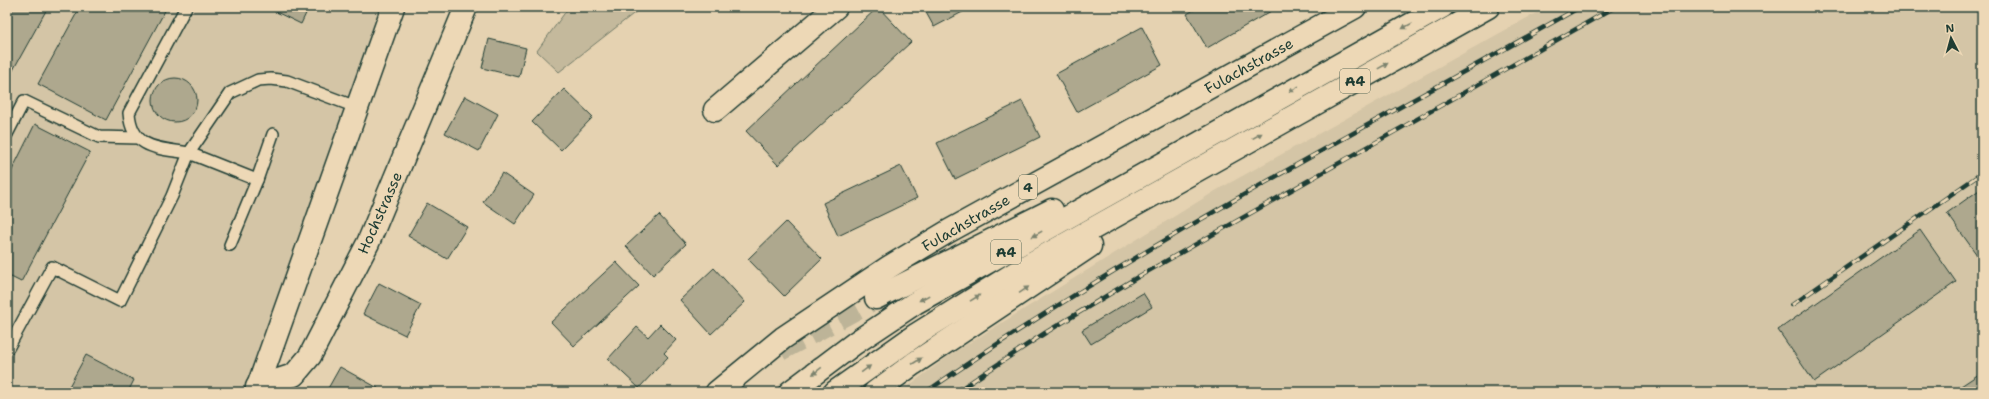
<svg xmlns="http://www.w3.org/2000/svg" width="1989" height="399" font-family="'Shantell Sans',sans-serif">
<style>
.built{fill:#d4c5a6}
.green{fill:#c4b99c;stroke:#727b68}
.building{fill:#aea88e;stroke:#1f3d34}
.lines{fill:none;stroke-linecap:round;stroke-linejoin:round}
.trunk-tunnel{stroke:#bdb498;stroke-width:22;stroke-dasharray:22 11;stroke-linecap:butt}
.service-casing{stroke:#1f3d34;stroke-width:14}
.minor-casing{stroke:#1f3d34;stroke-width:25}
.tertiary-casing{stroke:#1f3d34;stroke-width:25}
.primary-casing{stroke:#1f3d34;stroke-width:25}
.trunk-casing{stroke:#1f3d34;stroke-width:25}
.service{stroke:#edd8b6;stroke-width:11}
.minor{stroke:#edd8b6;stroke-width:22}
.tertiary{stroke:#edd8b6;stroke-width:22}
.primary{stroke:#edd8b6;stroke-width:22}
.trunk{stroke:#edd8b6;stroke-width:22}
.rail-casing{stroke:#1f3d34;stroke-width:4.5}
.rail{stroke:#edd8b6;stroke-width:3;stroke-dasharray:9;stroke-linecap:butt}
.oneway{fill:#7c836e}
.labels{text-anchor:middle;stroke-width:3;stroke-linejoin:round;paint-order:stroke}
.shield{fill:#edd8b6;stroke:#5d6c5b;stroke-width:1}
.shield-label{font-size:14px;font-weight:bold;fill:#1f3d34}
.street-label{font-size:15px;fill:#1f3d34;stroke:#edd8b6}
</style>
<rect width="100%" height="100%" fill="#e5d2b1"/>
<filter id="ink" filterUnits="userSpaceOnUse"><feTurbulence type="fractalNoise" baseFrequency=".025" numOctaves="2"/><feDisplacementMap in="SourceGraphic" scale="8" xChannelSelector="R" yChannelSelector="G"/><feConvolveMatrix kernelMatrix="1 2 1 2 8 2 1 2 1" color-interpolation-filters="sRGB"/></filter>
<g filter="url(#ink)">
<g class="built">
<polygon points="7,7 393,7 256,392 7,392"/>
<polygon points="1547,7 1982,7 1982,392 900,392 953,353 1217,190"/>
</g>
<polygon class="green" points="569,7 642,7 559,72 537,51"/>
<g class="building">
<polygon points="7,7 48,7 7,81"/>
<polygon points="80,7 167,7 106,120 38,84"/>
<polygon points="266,7 309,7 301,24"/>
<polygon points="878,7 911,42 778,165 746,131"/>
<polygon points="923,7 972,7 934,27"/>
<polygon points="1199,7 1278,7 1207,48 1187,14"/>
<polygon points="1142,27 1162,65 1077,112 1056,74"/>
<polygon points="489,39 526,48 519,77 482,68"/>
<circle cx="175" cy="100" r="22"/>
<polygon points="564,89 593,117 561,150 532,122"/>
<polygon points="465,96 498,114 479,151 445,133"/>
<polygon points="1022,101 1040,137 955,179 937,143"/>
<polygon points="35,124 90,152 21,282 7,275 7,180"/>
<polygon points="901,166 917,198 838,236 823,203"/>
<polygon points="502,173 534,195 515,224 483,202"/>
<polygon points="1982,188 1982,262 1947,213"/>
<polygon points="427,203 467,227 447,259 408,236"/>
<polygon points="659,215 686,244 653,275 626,246"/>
<polygon points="786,222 822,259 784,296 748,259"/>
<polygon points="1920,230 1956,282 1814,382 1778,330"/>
<polygon points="616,262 639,286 574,346 551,322"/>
<polygon points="714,268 745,302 711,334 680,300"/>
<polygon points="379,283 421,305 405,335 363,314"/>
<polygon points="1143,293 1152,307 1091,344 1082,330"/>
<polygon points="660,324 676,340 664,353 668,357 639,388 608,359 637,327 648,337"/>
<polygon points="86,355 134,380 128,392 66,392"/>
<polygon points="340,367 378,388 375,392 326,392"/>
<polygon points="1982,372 1982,392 1952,392"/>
</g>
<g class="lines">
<polyline class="trunk-tunnel" points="780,350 876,298"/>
<defs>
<g id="service">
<path d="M186 7 129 113C132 150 159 148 189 153L230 93 258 80 271 79 287 81 356 107"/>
<polyline points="7,134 24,101 99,137 138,138"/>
<polyline points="257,180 273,134"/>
<polyline points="8,348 52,267 120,301 172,196 189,153 257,180 230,245"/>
</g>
<g id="minor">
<polyline points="715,110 836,7"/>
<polyline points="257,387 294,375 310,356 368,243 466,7"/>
</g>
<polyline id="tertiary" points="256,392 393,7"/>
<polyline id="primary" points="717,392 783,338 889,267 949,231 1355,7"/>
<g id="trunk">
<polyline points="876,298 1052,210"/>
<polyline points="790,392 855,343 915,303 1442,7"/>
<polyline points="835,392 917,334 1026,266 1488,7"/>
<polyline points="875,392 913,364 1090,246"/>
</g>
</defs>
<use href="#service" class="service-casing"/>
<use href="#minor" class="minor-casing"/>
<use href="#tertiary" class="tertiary-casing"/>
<use href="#primary" class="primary-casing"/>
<use href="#trunk" class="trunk-casing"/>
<use href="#service" class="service"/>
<use href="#minor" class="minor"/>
<use href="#tertiary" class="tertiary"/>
<use href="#primary" class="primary"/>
<use href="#trunk" class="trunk"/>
<defs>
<g id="rail">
<polyline points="1792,305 1982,173"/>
<path d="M926 392C1134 248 1360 131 1580 7"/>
<polyline points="956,392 1045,333 1136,278 1615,7"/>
</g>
</defs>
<use href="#rail" class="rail-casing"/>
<use href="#rail" class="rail"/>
</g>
<defs><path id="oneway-solid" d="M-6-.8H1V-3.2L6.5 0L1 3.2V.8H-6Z"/></defs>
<g class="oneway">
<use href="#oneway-solid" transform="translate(1407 26) rotate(151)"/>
<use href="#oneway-solid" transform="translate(1383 66) rotate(-29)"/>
<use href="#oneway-solid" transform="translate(1294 89) rotate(151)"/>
<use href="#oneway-solid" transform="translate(1257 136) rotate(-29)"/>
<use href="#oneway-solid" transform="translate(1037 234) rotate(151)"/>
<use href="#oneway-solid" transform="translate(1024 290) rotate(-34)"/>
<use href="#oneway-solid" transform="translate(924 298) rotate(151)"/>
<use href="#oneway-solid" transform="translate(975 298) rotate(-32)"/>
<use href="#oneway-solid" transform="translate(917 361) rotate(-33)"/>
<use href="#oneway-solid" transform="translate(866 369) rotate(-36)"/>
<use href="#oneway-solid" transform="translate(817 371) rotate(143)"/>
</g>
</g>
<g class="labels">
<g class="shield">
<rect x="1340" y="69" width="30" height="24" rx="3"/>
<rect x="1019" y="175" width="18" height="24" rx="3"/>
<rect x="991" y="240" width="30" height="24" rx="3"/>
</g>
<g class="shield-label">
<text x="1355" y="86">A4</text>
<text x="1028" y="192">4</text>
<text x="1006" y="257">A4</text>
</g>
<g class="street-label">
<text transform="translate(1249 66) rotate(-29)" y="5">Fulachstrasse</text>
<text transform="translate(380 213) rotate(-66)" y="5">Hochstrasse</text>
<text transform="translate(966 223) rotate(-30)" y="5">Fulachstrasse</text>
</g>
</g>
<rect width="1989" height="399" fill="none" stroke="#edd8b6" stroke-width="24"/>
<rect x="12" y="12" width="1965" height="375" fill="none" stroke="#1f3d34" stroke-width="1.5" filter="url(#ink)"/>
<g transform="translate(1951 38) rotate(354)" stroke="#edd8b6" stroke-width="3" paint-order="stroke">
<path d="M0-3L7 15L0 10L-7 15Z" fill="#1f3d34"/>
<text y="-6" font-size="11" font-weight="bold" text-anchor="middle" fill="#1f3d34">N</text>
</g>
</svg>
